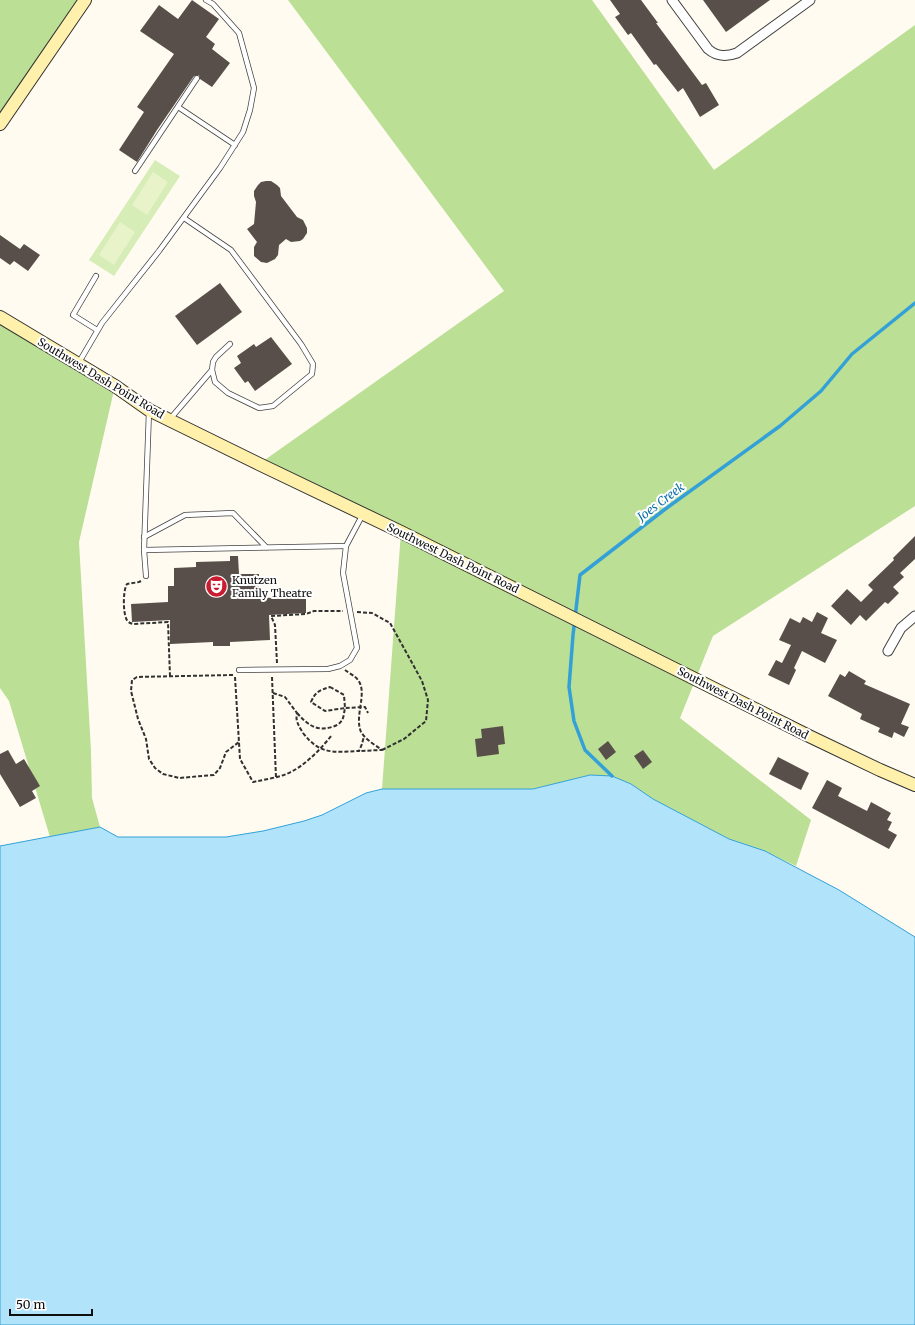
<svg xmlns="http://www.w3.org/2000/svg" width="915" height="1325" font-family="Merriweather,serif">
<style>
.green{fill:#d6edb7}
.forest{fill:#bbdf95}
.pitch{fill:#e8f3c9}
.water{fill:#b1e4fa;stroke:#33a1d7}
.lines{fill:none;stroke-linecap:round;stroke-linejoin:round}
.stream{stroke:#33a1d7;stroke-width:3.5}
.building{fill:#584f4a}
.service-casing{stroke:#424242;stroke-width:6}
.minor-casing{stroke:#424242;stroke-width:11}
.secondary-casing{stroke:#313131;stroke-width:14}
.path{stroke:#313131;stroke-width:2;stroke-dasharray:4 2;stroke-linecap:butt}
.service{stroke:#fff;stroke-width:4.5}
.minor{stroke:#fff;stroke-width:9}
.secondary{stroke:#fff0ab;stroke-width:12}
.labels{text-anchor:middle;stroke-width:4;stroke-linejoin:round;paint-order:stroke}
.street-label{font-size:11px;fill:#0f0f0f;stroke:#fff}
.poi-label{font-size:11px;fill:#0f0f0f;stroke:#fff;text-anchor:start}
.water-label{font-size:12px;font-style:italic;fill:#0e71aa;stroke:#fff}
</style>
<rect width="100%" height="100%" fill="#fffbf0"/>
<polygon class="green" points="155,160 180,176 114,276 89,260"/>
<g class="forest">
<polygon points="0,0 82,0 0,132"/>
<polygon points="288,0 592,0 714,170 915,25 915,506 713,636 680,718 811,820 796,866 765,851 729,839 653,799 631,784 590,775 533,789 382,789 401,532 259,464 504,291"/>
<polygon points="0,313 115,386 79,542 91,751 92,798 100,827 50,837 9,701 0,688"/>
</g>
<g class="pitch">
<polygon points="153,172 168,182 147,215 132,205"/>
<polygon points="120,222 135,232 114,265 99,255"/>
</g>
<polygon class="water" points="590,775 612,776 631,784 653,799 729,839 765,851 839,890 915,937 915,1325 0,1325 0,846 100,827 118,837 226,837 263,831 304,821 322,815 366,793 382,789 533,789"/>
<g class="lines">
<polyline class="stream" points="612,776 585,750 574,721 569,687 573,635 580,575 664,510 780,426 821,391 852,354 915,303"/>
</g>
<g class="building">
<polygon points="192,0 219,19 206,37 215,44 212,49 230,63 212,87 200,79 199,75 194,76 157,130 137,162 119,150 144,112 137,107 174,54 140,31 159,5 178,19"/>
<polygon points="610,0 641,0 658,23 656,23 702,85 706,83 719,105 700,117 683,88 678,92 656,64 654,65 631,33 628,35 615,17 620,14"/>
<polygon points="703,0 770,0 726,32"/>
<polygon points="266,181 271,181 277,185 280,188 281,196 297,217 303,220 307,228 307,233 303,239 300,241 291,242 286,239 279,245 278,255 275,259 267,263 261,262 254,256 254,247 257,242 247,229 254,224 256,202 254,196 254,191 258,185 261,182"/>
<polygon points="0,235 20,249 24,244 40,255 28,271 14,261 10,265 0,258"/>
<polygon points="220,283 242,312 197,345 175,316"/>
<polygon points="271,337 292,364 255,391 248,381 245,383 234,368 241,363 237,356 254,344 256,347"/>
<polygon points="915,536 915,559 900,573 904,577 893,587 899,593 888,604 885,602 866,621 860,615 851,625 831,606 847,589 861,602 873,590 868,585 894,560 893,558"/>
<polygon points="230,556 238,556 239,574 259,574 259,598 306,597 306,613 269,615 270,640 230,642 230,646 213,646 213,642 170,644 170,620 132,622 131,604 168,602 168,586 174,586 174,568 196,567 196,562 230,561"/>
<polygon points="817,612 828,618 821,633 837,640 825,663 802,651 794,668 796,670 789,685 768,675 776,660 782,663 791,645 779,640 790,618 800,623 803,617 812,622"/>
<polygon points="849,671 866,681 864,684 910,704 901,724 909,727 904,737 894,732 892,738 878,732 880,728 860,719 862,714 828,696 840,674 845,677"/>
<polygon points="503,726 505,744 498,745 499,754 477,757 475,739 482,738 481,729"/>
<polygon points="608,741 616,752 606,760 598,749"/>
<polygon points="8,750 16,764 24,759 40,786 32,791 36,798 20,807 0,774 0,754"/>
<polygon points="643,750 652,762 643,769 634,756"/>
<polygon points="778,757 809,773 801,790 769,774"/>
<polygon points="827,780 842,788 838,796 867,811 871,802 891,813 887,820 892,822 888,830 897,835 889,849 812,808"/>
</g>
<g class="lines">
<defs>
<g id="service">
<polyline points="178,107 235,145"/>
<polyline points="135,171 197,78"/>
<polyline points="184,218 231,250 301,344 313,364 312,374 273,406 259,408 228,393 215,382 212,370 213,362 216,357 230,344"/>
<polyline points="96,276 73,315 97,330"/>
<polyline points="78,364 102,323 159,251 220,168 243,132 250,110 254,88 239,33 213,4 206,0"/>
<polyline points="149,411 144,550 346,546 363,514"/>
<polyline points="170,419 212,370"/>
<polyline points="144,537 185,515 233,513 266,547"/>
<polyline points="144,550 146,576"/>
<polyline points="239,670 328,669 340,666 350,660 357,648 343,573 346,546"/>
</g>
<g id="minor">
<path d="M672 0 708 49C717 57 726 57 737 53L810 0"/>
<polyline points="888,651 901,628 915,616"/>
</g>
<g id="secondary">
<polyline points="0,124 85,0"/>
<polyline points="0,317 115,386 149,410 259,464 401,532 811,737 880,770 915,785"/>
</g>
</defs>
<use href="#service" class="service-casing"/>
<use href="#minor" class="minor-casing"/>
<use href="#secondary" class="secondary-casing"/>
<g class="path">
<path d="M141 581 139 582 127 584C123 590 123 611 126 618 127 622 130 623 133 624L168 622 170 676"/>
<polyline points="357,612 372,613 390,623 422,681 428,700 426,721 404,739 382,750"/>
<polyline points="277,663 275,625 271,616 306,614 314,611 343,611"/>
<path d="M345 670C349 673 355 676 358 680 368 693 354 716 361 732 365 739 375 745 382 750L359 751"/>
<polyline points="233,675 137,677 132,680 131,691 138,719 146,739 149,759 155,768 163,774 179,778 214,775 220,768 226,752 239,742"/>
<path d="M235 677 240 759 253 782C263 780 274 778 284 775 303 768 319 751 332 735"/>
<polyline points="272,677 276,778"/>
<path d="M330 687 344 695 345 708 325 711 311 702C315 692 320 690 330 687Z"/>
<path d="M273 693 285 697 297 713C295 721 299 726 303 733 320 755 333 752 359 751L362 744 364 736"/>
<path d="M297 713C307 724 316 732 332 727 336 726 340 724 342 720 344 717 344 712 345 708L365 707 368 713"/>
</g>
<use href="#service" class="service"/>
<use href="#minor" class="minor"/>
<use href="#secondary" class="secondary"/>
</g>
<defs>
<symbol id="theatre-disc" viewBox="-11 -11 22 22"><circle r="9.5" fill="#c91c30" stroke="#fff"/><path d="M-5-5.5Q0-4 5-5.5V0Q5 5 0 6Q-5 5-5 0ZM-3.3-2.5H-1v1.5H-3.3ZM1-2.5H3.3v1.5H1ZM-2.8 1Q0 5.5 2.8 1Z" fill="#fff"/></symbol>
</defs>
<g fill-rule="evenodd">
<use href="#theatre-disc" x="204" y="574" width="25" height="25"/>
</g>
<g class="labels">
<g class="street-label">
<text transform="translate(101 378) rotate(31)" y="4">Southwest Dash Point Road</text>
<text transform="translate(453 558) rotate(26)" y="4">Southwest Dash Point Road</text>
<text transform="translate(743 703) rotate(27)" y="4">Southwest Dash Point Road</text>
</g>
<g class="poi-label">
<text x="232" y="584">Knutzen<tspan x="232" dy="13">Family Theatre</tspan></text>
</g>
<g class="water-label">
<text transform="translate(661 502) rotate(-37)" y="4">Joes Creek</text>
</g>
</g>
<path d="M10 1309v6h82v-6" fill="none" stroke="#0f0f0f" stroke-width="2"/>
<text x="16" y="1309" font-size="12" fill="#0f0f0f" stroke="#ffffff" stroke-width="3" paint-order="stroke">50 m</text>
</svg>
